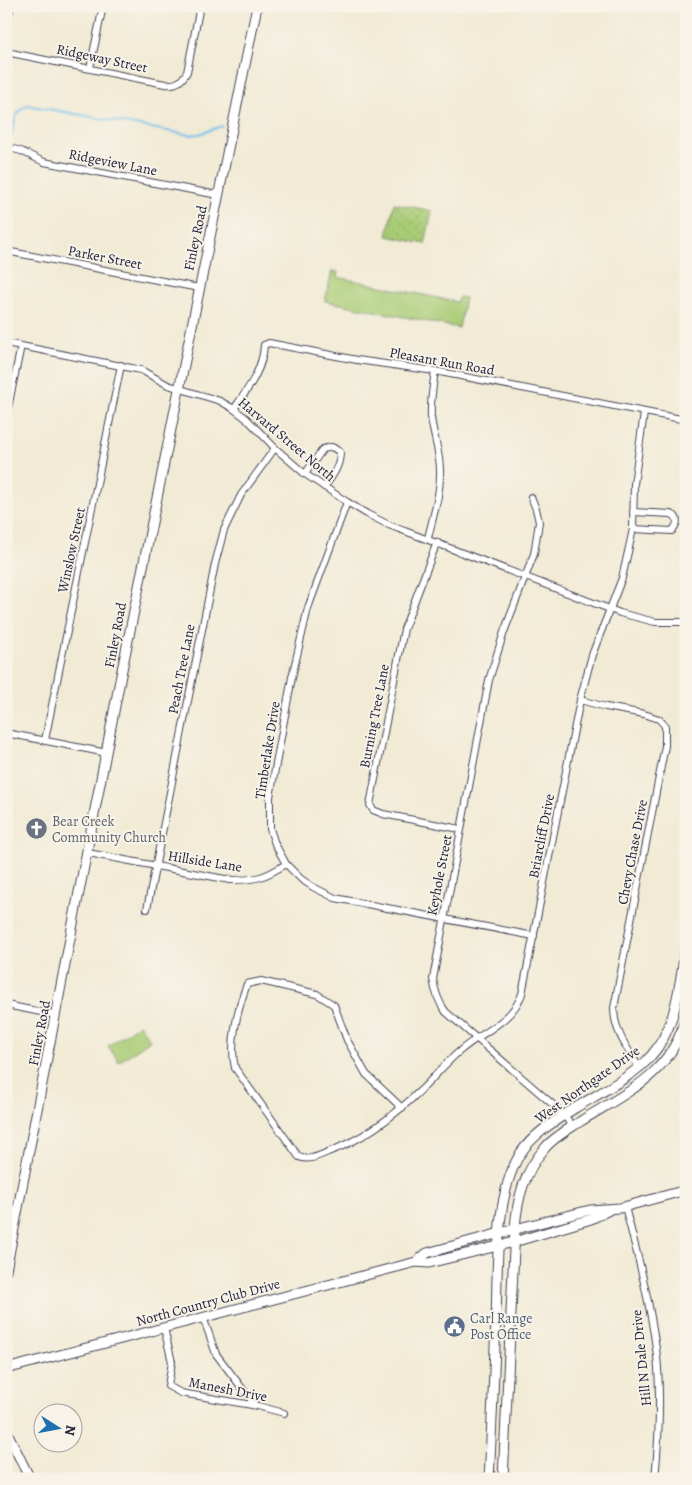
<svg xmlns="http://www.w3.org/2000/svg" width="692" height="1485" font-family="Alegreya,serif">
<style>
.grass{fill:#a8cc75;stroke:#657758}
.park{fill:url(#park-dots);stroke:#657758}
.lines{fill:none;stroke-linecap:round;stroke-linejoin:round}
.stream{stroke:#70bfeb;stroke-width:2}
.street-casing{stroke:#414052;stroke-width:8}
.secondary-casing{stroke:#414052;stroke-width:11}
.street{stroke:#fff;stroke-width:6}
.secondary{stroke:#fff;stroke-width:9}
.labels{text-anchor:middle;stroke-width:4;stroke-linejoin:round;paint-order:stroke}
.street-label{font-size:14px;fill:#22223b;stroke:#f7f3e8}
.worship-label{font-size:14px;fill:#5b616d;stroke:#f7f3e8;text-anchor:start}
.service-label{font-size:14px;fill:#4e5e75;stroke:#f7f3e8;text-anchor:start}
</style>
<defs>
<pattern id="park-dots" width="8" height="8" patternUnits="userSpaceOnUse" patternTransform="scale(1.25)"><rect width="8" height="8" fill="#a8cc75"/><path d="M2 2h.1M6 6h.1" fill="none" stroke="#90af66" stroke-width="1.8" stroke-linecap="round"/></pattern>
</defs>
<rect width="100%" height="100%" fill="#f7f3e8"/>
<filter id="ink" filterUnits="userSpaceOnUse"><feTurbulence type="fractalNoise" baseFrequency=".02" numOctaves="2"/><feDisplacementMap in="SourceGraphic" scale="10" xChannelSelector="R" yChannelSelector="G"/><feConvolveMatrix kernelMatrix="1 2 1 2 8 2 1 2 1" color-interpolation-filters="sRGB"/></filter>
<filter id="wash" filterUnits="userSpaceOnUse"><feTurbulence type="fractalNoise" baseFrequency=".0096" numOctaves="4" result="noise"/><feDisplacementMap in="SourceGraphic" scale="20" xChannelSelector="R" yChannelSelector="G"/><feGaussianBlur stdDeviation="1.12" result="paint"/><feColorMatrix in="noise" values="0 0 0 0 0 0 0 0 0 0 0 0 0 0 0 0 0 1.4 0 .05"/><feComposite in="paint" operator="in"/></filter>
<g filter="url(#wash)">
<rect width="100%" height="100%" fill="#f1ead4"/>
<g class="grass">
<polygon points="332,271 338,272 337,277 457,302 459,297 465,298 459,328 325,301"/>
<polygon points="139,1024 150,1040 119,1062 108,1046"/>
</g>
<polygon class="park" points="394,203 432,211 425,244 387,236"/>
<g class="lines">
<g class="stream">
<path d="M11 137C14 125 15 111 27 105L189 135 199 134 222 126"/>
<polyline points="6,155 7,152"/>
</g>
</g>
</g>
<g filter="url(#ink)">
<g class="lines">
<defs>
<g id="street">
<polyline points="6,24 11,6"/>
<path d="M6 52 165 84C177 85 181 82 187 72L200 6"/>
<polyline points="90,68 103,6"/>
<polyline points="6,147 21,151 44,162 218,195"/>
<polyline points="6,251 199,288"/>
<polyline points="6,343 141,370 168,385 220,401 234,409 247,419 275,448 305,474 347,502 367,514 389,525 620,613 655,622 686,622"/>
<path d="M234 409C248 389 263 369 264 345L269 343 357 360 435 371 686 420"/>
<polyline points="6,417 21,346"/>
<path d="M305 474 323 449 332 447 340 452C340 466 333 476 324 487"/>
<path d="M531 497 536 509 539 522 534 554 504 632 489 680 433 979C435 992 438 1002 446 1012L558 1109 573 1126"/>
<polyline points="347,502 308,608 292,677 270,797 270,829 275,844 286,864 301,879 313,887 335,898 534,936"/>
<path d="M633 512 671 514 675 516C679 521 676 527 672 531L633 529"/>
<path d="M428 538C433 516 441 493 440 470 440 452 433 435 431 417 430 402 433 386 435 371"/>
<polyline points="437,542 404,629 370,805 373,810 383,814 460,829"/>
<path d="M580 700 606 707 644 714 659 719 665 726V746L614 1008C614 1031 627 1048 639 1067"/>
<polyline points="6,733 107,753"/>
<polyline points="45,740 121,365"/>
<path d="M88 853 230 880C256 880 264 878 286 864"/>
<polyline points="147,909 215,564 224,530 241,495 275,448"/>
<polyline points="6,1005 56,1015"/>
<path d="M402 1108 366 1074 347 1040 334 1005 317 994 261 981 247 984C238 1008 229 1043 235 1068L299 1157C309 1161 319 1156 328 1152 362 1140 394 1116 420 1091 434 1078 446 1062 461 1050 482 1032 512 1022 522 994L580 700 592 655 622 578 628 552 633 529 634 484 644 413"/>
<path d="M625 1207C638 1256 651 1306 657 1356 661 1397 659 1438 655 1479"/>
<polyline points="203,1317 216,1354 255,1405"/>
<polyline points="164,1328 172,1362 168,1386 181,1393 258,1406 284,1413"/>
</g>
<g id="secondary">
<polyline points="416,1262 429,1263 514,1242 591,1219 609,1210"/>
<polyline points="6,1270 121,675 257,6"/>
<polyline points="6,1369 416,1262 427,1253 500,1233 590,1210 620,1208 686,1190"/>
<polyline points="6,1430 30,1479"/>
<path d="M489 1479C492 1426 494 1373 496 1320 498 1270 494 1197 520 1154 533 1134 556 1120 575 1108 596 1095 635 1075 650 1057 677 1028 679 984 686 947"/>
<path d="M503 1479 515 1229C517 1199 524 1172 545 1148 554 1137 569 1129 581 1121 627 1092 673 1073 686 1016"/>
</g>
</defs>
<use href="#street" class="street-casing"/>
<use href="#secondary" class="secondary-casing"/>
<use href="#street" class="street"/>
<use href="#secondary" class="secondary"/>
</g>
</g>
<defs>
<symbol id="church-disc" viewBox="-11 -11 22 22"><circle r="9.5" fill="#6b7280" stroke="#f7f3e8"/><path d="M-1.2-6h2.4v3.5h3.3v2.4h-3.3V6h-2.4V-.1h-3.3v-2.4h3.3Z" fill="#fff"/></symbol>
<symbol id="civic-disc" viewBox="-11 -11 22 22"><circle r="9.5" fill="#5c6f8a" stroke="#f7f3e8"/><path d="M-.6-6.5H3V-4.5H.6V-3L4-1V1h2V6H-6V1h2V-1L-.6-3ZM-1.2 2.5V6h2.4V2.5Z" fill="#fff"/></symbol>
</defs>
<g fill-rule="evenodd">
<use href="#church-disc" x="24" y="816" width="25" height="25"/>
<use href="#civic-disc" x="442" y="1314" width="25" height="25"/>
</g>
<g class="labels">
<g class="street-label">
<text transform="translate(102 58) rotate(12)" y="5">Ridgeway Street</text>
<text transform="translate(113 162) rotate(11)" y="5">Ridgeview Lane</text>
<text transform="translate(195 238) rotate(-78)" y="5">Finley Road</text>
<text transform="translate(105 257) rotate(11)" y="5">Parker Street</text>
<text transform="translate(442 361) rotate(10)" y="5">Pleasant Run Road</text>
<text transform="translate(287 439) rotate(40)" y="5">Harvard Street North</text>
<text transform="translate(71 550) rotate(-78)" y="5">Winslow Street</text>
<text transform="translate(115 635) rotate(-79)" y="5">Finley Road</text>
<text transform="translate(181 669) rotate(-79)" y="5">Peach Tree Lane</text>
<text transform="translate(374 716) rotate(-79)" y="5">Burning Tree Lane</text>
<text transform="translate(267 750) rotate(-81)" y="5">Timberlake Drive</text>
<text transform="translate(541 836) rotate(-79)" y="5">Briarcliff Drive</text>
<text transform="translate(632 852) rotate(-79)" y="5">Chevy Chase Drive</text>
<text transform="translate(205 861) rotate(9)" y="5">Hillside Lane</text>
<text transform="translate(439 875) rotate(-79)" y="5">Keyhole Street</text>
<text transform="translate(39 1033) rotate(-79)" y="5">Finley Road</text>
<text transform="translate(587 1084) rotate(-35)" y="5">West Northgate Drive</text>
<text transform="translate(208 1302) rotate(-15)" y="5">North Country Club Drive</text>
<text transform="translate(641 1358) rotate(-96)" y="5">Hill N Dale Drive</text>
<text transform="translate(228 1389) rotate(11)" y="5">Manesh Drive</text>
</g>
<g class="worship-label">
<text x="52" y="826">Bear Creek<tspan x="52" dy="16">Community Church</tspan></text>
</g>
<g class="service-label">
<text x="470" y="1323">Carl Range<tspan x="470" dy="16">Post Office</tspan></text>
</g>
</g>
<rect width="692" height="1485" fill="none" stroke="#f7f3e8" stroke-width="25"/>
<g transform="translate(58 1428) rotate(101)"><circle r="24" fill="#f7f3e8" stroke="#a29fa3"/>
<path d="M0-4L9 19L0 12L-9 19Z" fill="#1f6fb2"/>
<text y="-8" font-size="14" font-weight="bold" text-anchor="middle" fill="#22223b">N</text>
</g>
</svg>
